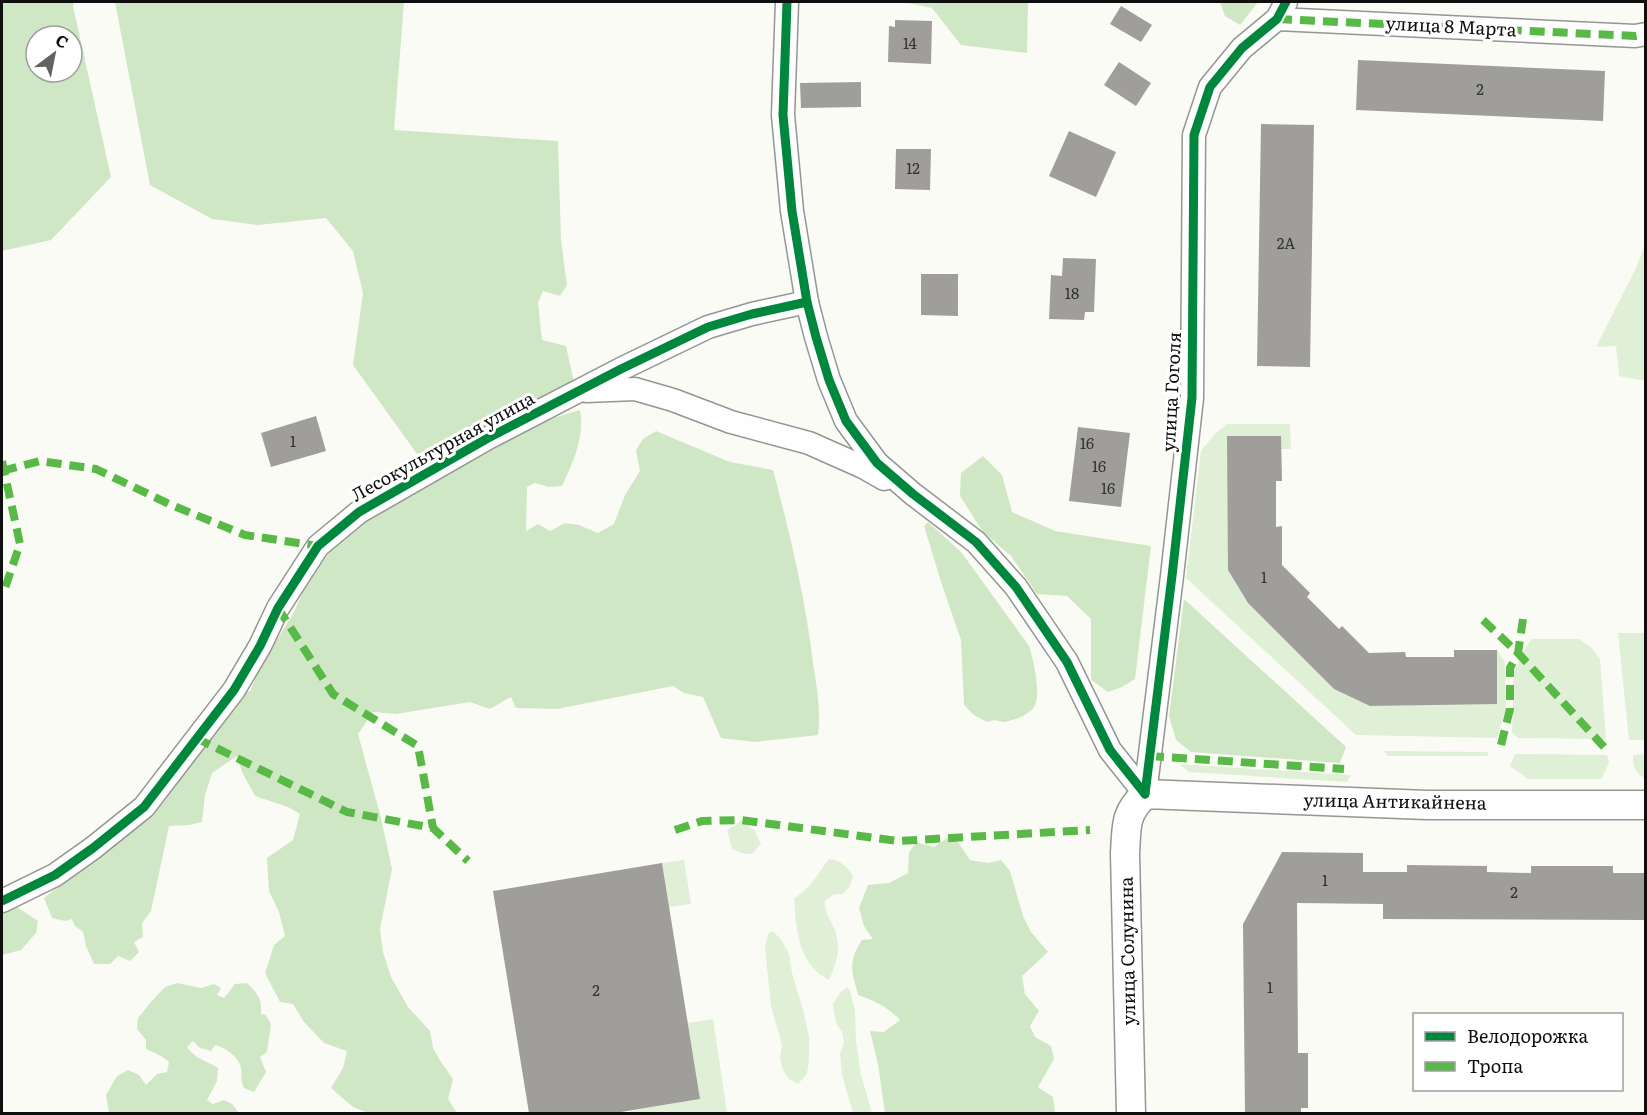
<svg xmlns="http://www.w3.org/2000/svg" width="1647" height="1115" font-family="Literata,serif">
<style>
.green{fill:#e0f0d6}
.forest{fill:#d0e7c5;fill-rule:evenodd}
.building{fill:#9f9e9a}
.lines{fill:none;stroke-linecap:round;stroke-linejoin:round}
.minor-casing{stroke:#959593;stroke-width:25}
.tertiary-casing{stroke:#959593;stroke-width:31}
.minor{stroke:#fefefe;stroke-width:22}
.tertiary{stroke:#fefefe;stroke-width:28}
.quiet{stroke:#58b947;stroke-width:8;stroke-dasharray:15 8;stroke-linecap:butt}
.cycleway-casing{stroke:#fff;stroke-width:13}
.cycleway{stroke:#00873e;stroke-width:9}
.labels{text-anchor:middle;stroke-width:6;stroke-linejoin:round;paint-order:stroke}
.number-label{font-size:15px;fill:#333332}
.street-label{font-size:18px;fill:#0f0f0f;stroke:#fff}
</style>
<rect width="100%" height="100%" fill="#fbfbf5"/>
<g class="green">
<polygon points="1645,245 1645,381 1619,376 1616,346 1596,347 1636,268"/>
<polygon points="1227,424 1290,424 1291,449 1281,449 1281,436 1228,570 1248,602 1334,689 1370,706 1497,703 1497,650 1505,662 1506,709 1497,738 1356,735 1186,578 1201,451 1214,435"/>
<polygon points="1618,633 1645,633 1645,740 1629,740"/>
<polygon points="1531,639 1579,639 1592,648 1600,659 1606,739 1518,738 1512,732 1514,672 1522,654"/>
<polygon points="1384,751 1489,752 1487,756 1387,756"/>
<polygon points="1515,754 1607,755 1609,763 1601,779 1528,779 1510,766"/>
<path d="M1645 754H1646L1645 778C1634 773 1633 766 1633 755Z"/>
<polygon points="1179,764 1351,775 1347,782 1189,772"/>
<polygon points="741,820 754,830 761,844 752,854 744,854 732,849 727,830 736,825"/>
<path d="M829 859C839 859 848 867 853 876L850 886 843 894H834L825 901C824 912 830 918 834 928 842 947 837 962 829 980 798 964 796 930 794 898 811 889 817 874 829 859Z"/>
<polygon points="684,860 691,904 669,907 662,863"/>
<polygon points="773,931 782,941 789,954 792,973 804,1013 809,1038 809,1060 807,1074 798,1084 789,1079 783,1070 780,1058 782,1045 771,1006 765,948 768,934"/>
<polygon points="847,987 850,991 855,1010 856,1041 861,1075 872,1113 853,1113 842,1075 840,1054 844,1043 842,1032 836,1023 833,1004 840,993"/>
<polygon points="713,1019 727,1113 631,1113 631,1111 700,1099 688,1023"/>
</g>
<g class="forest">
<path d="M2 2H74L73 6 111 177 51 240 2 251ZM36 36H72V72H36Z"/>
<polygon points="115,2 404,2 394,130 558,141 561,240 567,285 560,296 543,291 538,303 542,340 566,346 575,387 425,465 353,365 363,293 353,251 326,218 258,225 212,219 150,185"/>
<polygon points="903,2 1028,2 1027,53 961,45 932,8"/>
<polygon points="1220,2 1258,2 1240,25 1225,16"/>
<path d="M580 410C585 436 573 463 562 486L549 487 535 483 527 487 526 531 538 524 550 531 565 523 579 525 598 533 614 524 625 495 640 471 636 450 643 439 656 431 730 462 773 470C790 534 805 596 813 663 817 687 821 711 818 735L755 742 721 738 703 697 684 693 673 686 557 709 516 708 511 697 490 709 470 702 396 714 373 712 358 734 381 818 392 869 380 929 383 952 391 977 408 1007 430 1031 433 1048 439 1059 453 1079 448 1099 457 1113H368L353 1107 331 1088 343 1068 347 1051 324 1043 304 1022 293 1004 280 1002 265 973 274 945 285 936 279 912 269 891 267 858 293 840 300 814 288 807 255 796 242 772 237 756 212 773 205 795 202 822 189 825 169 826 151 911 142 923 143 937 134 942 139 952 130 961 118 956 110 964H94L86 946 83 932 75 926 72 919 65 921 52 918 44 898 96 857 229 702 250 691 261 664 293 614 303 592 335 543 349 526 543 421Z"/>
<polygon points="983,456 1002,475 1012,512 1055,531 1151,546 1135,679 1122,687 1108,692 1091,680 1091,619 1067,596 1037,594 1011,556 983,532 960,496 961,473"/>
<path d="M928 522 962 553 1029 646C1033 658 1042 696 1034 707 1029 715 1014 720 1005 722 997 722 997 718 987 722L974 715 964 705 961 640 942 585 924 526Z"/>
<polygon points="1184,599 1346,747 1340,763 1191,752 1176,740 1169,716"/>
<path d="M947 838 958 842 970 860 988 863 1001 860 1010 871 1023 916 1031 932 1048 952 1022 976 1025 994 1039 1011 1030 1026 1035 1037 1051 1046 1054 1059 1038 1087 1053 1097 1055 1113H885L878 1064 870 1031 884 1032 900 1020C888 1007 875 1001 858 995 852 971 847 963 862 940L873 939 864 926 859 908 868 885 889 883 908 873 909 853 916 842 934 847Z"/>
<polygon points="15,906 38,921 36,933 21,950 2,955 2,910"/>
<path d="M177 983 201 988 214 984 221 988 217 995 224 998 235 984 247 983C258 994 262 998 261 1014L266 1015 271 1024 267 1052 260 1057 266 1072 254 1092 244 1088C240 1080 242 1075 241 1068 239 1057 225 1047 215 1045L211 1051 200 1048 193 1041 187 1047C198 1061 204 1059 218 1068L217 1081 207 1100 213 1104 224 1100 232 1104 239 1113H109L106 1095 117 1076 128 1070 139 1075 146 1085 157 1074 167 1072 169 1062 161 1056 146 1049V1040L137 1029 138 1018 151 1002 165 987Z"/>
</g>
<g class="building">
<polygon points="1121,6 1152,25 1141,42 1110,24"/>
<polygon points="895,20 932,21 931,64 888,62 889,26 895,27"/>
<polygon points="1358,60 1605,71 1603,121 1356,110"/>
<polygon points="1119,62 1151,83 1136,106 1104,85"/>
<polygon points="861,82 861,107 801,108 800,83"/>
<polygon points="1261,124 1314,125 1310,367 1257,366"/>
<polygon points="1069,131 1116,152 1096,197 1049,176"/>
<polygon points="896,149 931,149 930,190 895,189"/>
<polygon points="1063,258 1096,259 1094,312 1085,312 1084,320 1049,319 1051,275 1062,276"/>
<polygon points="921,274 958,274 958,316 921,315"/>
<polygon points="316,416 326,451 271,467 261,433"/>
<polygon points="1078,427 1130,433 1121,507 1069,501"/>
<polygon points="1227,436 1281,436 1282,481 1276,481 1276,527 1282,526 1282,565 1310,593 1307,597 1339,629 1342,626 1369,653 1405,652 1406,657 1454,657 1454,650 1497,650 1497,704 1370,706 1334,689 1248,603 1228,570"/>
<polygon points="1282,852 1363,853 1363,872 1407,872 1407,865 1487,866 1487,872 1531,873 1531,866 1613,866 1613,873 1646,873 1646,920 1383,919 1383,904 1297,903 1298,1053 1308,1053 1308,1108 1301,1108 1301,1113 1245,1113 1243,924"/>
<polygon points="662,863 700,1099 615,1113 529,1113 493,891"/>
</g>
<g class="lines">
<defs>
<g id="minor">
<polyline points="787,2 783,115 792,211 807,302 816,337 829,380 846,421 877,463 913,494 976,542 1016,587 1067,662 1110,750 1145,794"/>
<polyline points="1277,19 1635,36 1646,34"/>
<polyline points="586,391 635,389 673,400 731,422 809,443 863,467 884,479"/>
<polyline points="1145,794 1172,576 1192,398 1194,135 1210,87 1242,48 1277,19 1286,2"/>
<polyline points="2,901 55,875 93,848 144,807 234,690 260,646 278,608 318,546 359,512 488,438 621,369 708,327 752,314 807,302"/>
</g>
<path id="tertiary" d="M1131 1114 1125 853C1127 825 1124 815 1145 794L1427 805H1646"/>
</defs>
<use href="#minor" class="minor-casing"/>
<use href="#tertiary" class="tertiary-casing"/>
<use href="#minor" class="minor"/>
<use href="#tertiary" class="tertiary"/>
<g class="quiet">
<polyline points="1277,19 1635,36 1646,34"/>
<polyline points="2,461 20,544 4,591 2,593"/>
<polyline points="2,471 40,461 96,469 169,504 245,535 318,546"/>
<polyline points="278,608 333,694 418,746 433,828"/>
<polyline points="1483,620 1518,653 1604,747"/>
<polyline points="196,738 347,812 433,828 468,861"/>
<polyline points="1501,745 1510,709 1510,668 1518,653 1523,619"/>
<polyline points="1149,756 1344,769"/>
<polyline points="675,830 702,821 741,820 898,841 1090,830"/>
</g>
<defs>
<g id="cycleway">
<polyline points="787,2 783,115 792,211 807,302 816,337 829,380 846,421 877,463 913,494 976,542 1016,587 1067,662 1110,750 1145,794"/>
<polyline points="1145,794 1172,576 1192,398 1194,135 1210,87 1242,48 1277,19 1286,2"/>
<polyline points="2,901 55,875 93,848 144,807 234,690 260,646 278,608 318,546 359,512 488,438 621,369 708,327 752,314 807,302"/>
</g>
</defs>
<use href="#cycleway" class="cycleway-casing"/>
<use href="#cycleway" class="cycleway"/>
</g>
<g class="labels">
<g class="number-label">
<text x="910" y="49">14</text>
<text x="1480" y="95">2</text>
<text x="913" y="174">12</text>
<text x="1286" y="249">2А</text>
<text x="1072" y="299">18</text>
<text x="293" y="447">1</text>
<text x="1087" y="449">16</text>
<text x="1099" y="472">16</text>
<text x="1108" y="494">16</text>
<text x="1264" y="583">1</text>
<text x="1325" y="886">1</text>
<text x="1514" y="898">2</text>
<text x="1270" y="993">1</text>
<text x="596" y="996">2</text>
</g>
<g class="street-label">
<text transform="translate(1451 27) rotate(3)" y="6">улица 8 Марта</text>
<text transform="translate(1172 392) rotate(-87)" y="6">улица Гоголя</text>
<text transform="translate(443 447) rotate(-29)" y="6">Лесокультурная улица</text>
<text transform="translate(1395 802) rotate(1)" y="6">улица Антикайнена</text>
<text transform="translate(1128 951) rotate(-91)" y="6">улица Солунина</text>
</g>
</g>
<rect width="1647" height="1115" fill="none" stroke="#0f0f0f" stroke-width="6"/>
<rect x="1413" y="1013" width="210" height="78" fill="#ffffff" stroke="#9f9f9f" stroke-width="1.5"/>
<rect x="1425" y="1032" width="30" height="9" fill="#00873e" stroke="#9f9f9f" stroke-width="1.5"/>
<text x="1467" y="1043" font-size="18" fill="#0f0f0f">Велодорожка</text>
<rect x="1425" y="1062" width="30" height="9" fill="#58b947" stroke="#9f9f9f" stroke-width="1.5"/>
<text x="1467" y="1073" font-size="18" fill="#0f0f0f">Тропа</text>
<g transform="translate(54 54) rotate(32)"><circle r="28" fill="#ffffff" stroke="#9f9f9f" stroke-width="1.5"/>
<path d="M0-4.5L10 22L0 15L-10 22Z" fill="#626260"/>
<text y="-9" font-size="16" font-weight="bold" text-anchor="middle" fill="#0f0f0f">С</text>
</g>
</svg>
